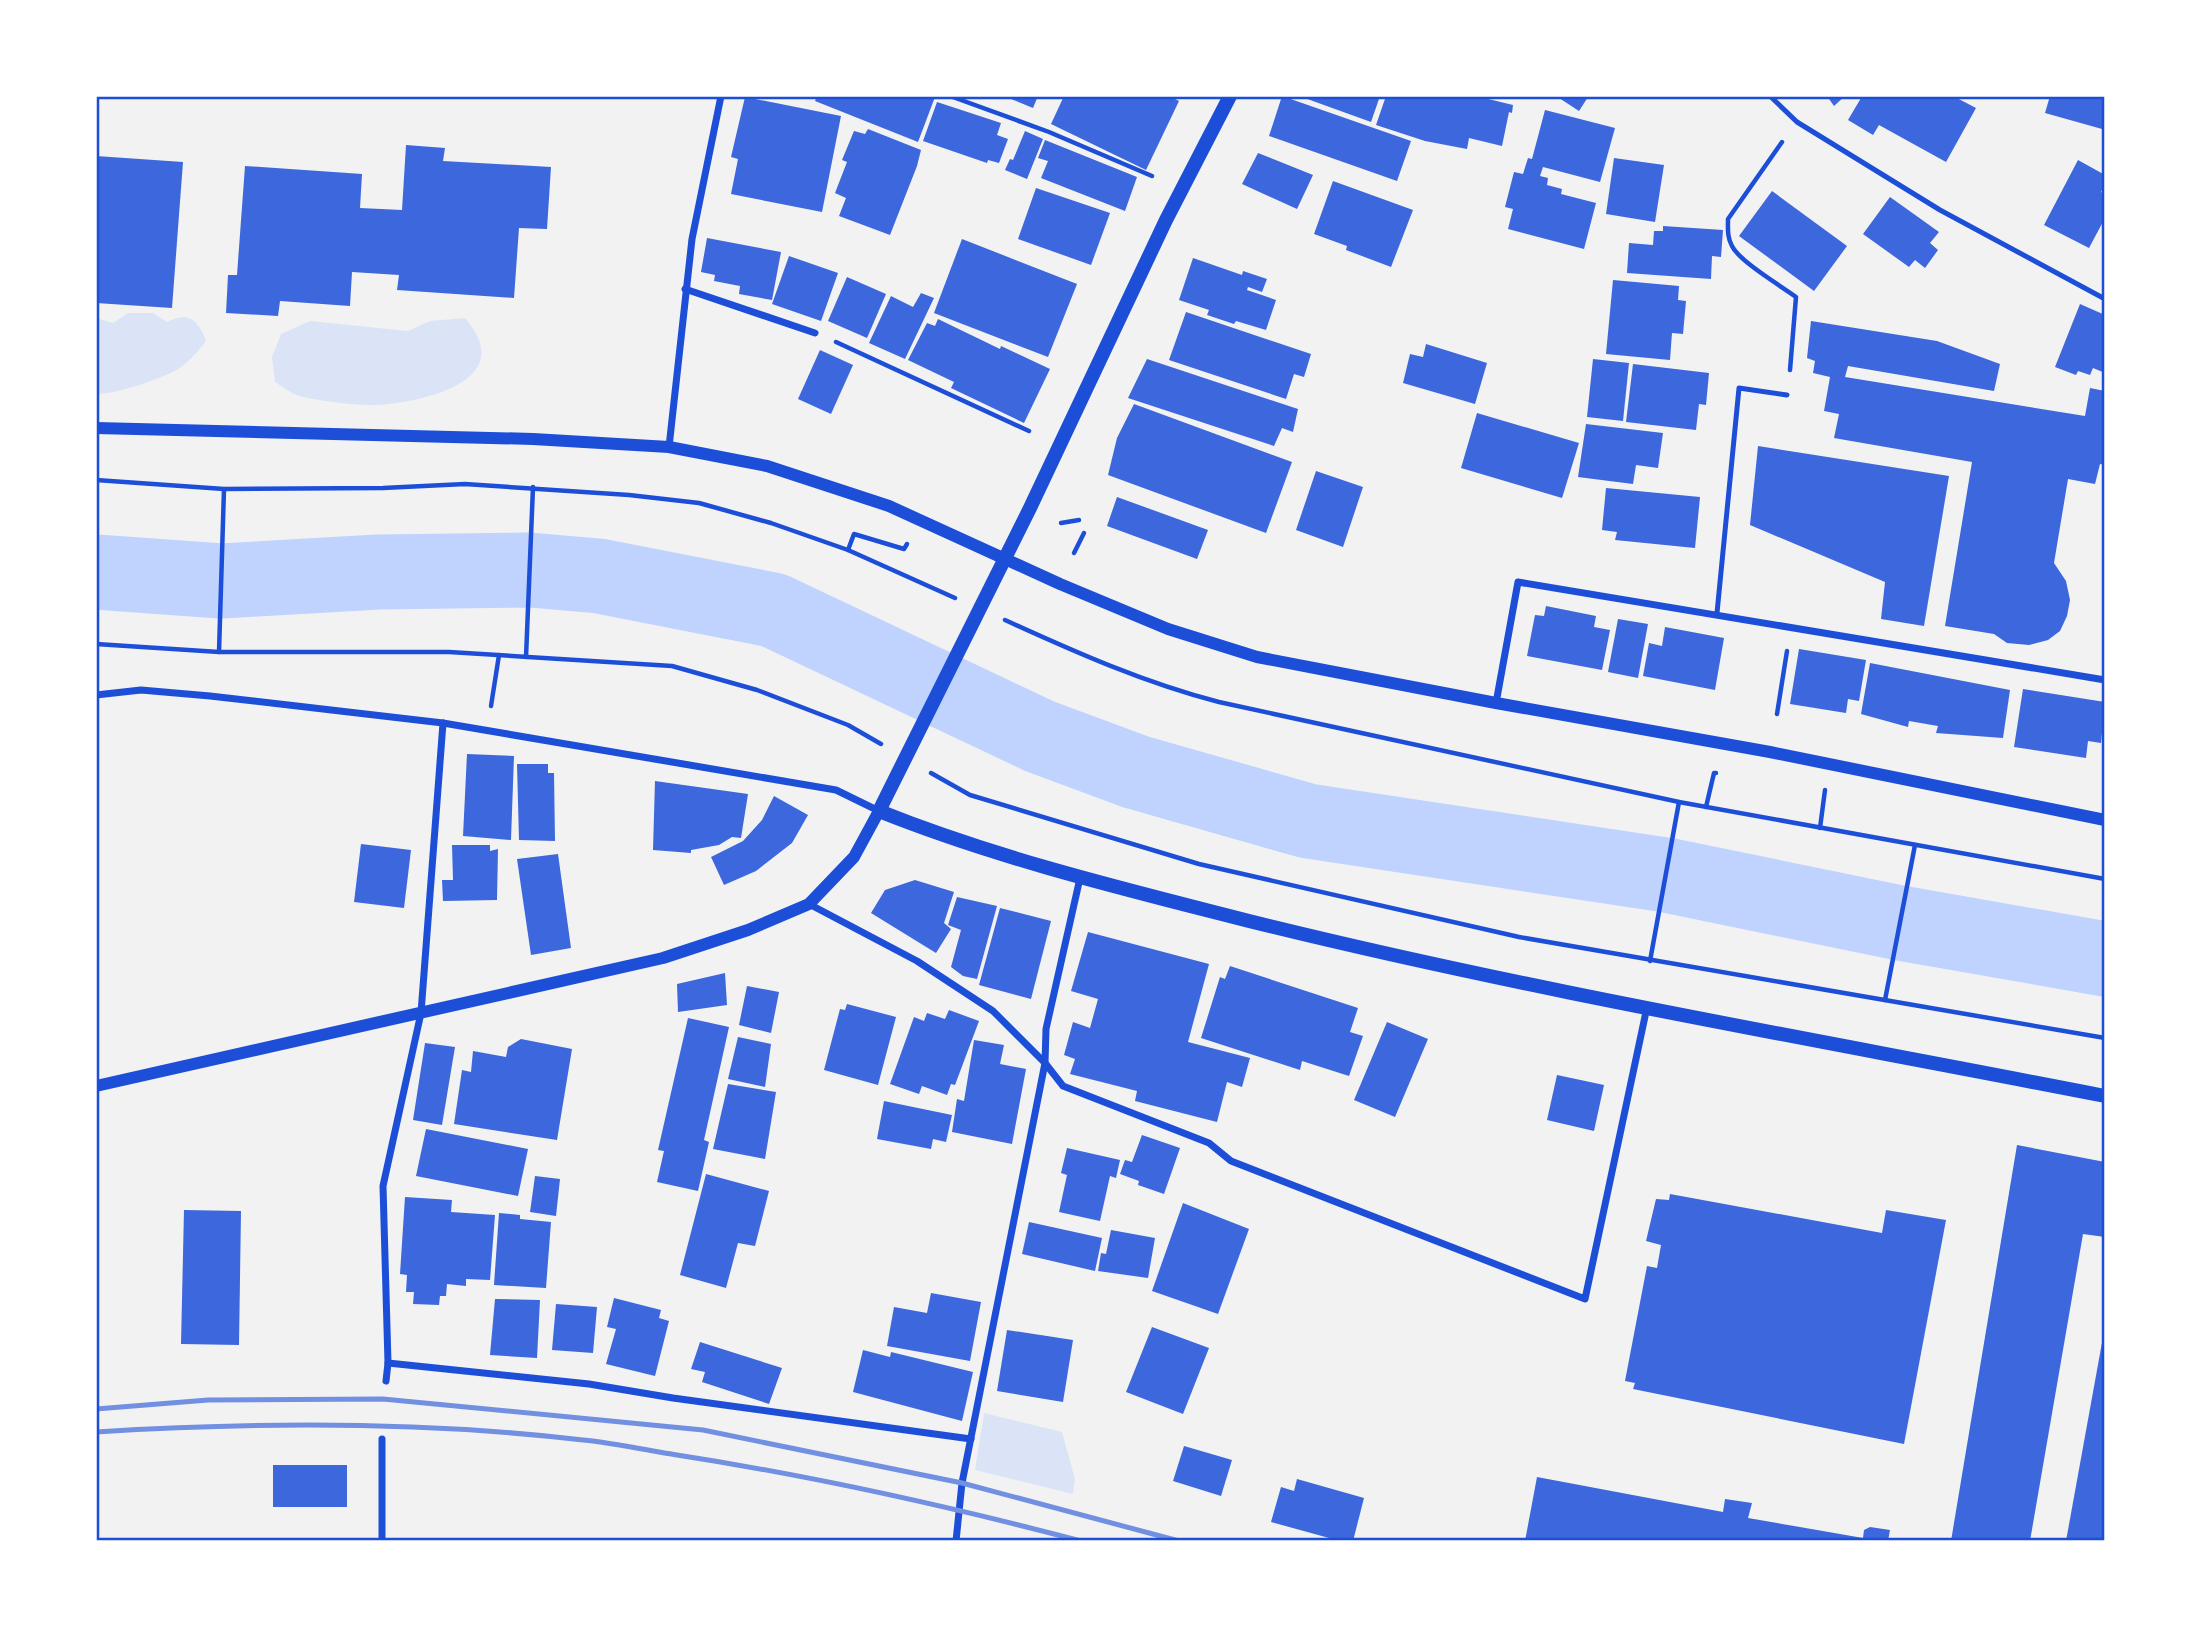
<svg xmlns="http://www.w3.org/2000/svg" width="2201" height="1637" font-family="Raleway,sans-serif">
<style>
.green{fill:#dbe4f7}
.lines{fill:none;stroke-linecap:round;stroke-linejoin:round}
.river{stroke:#bfd3fe;stroke-width:75}
.building{fill:#3d67dc}
.path{stroke:#1d4ed8;stroke-width:4.5}
.service{stroke:#1d4ed8;stroke-width:5}
.minor{stroke:#1d4ed8;stroke-width:7}
.tertiary{stroke:#1d4ed8;stroke-width:12}
.secondary{stroke:#1d4ed8;stroke-width:14}
.rail{stroke:#7290e2;stroke-width:5}
.neatline{fill:none;stroke:#1d4ed8;stroke-width:2.5}
</style>
<rect width="100%" height="100%" fill="#f2f2f2"/>
<g class="green">
<path d="M128 313H153L167 322C189 311 198 320 206 341 197 353 186 365 173 372 153 381 117 394 96 394V318L113 323Z"/>
<path d="M465 318C520 381 423 402 377 405 359 406 321 401 303 397 293 395 283 387 275 382L272 357 281 334 310 321 408 331 430 321Z"/>
<polygon points="984,1413 1062,1432 1075,1479 1073,1494 975,1470"/>
</g>
<g class="lines">
<polyline class="river" points="96,572 221,581 378,572 530,570 599,576 773,610 1039,736 1136,772 1308,821 1666,875 1900,923 2105,959"/>
</g>
<g class="building">
<polygon points="817,96 934,96 935,97 918,142 815,101"/>
<polygon points="1012,96 1038,96 1033,108 1011,99"/>
<polygon points="1064,96 1169,96 1179,101 1146,170 1051,124"/>
<polygon points="1282,96 1411,141 1397,181 1269,136"/>
<polygon points="1299,96 1380,96 1371,122"/>
<polygon points="1386,96 1476,96 1513,105 1512,113 1509,112 1502,146 1469,138 1467,149 1425,141 1376,125"/>
<polygon points="1556,96 1587,96 1588,97 1579,111"/>
<polygon points="1827,96 1845,96 1834,106"/>
<polygon points="1859,96 1953,96 1976,108 1946,162 1879,125 1873,135 1848,120 1861,98"/>
<polygon points="2050,96 2105,96 2105,118 2102,129 2045,113"/>
<polygon points="745,97 841,116 822,212 731,194 738,159 731,157"/>
<polygon points="937,102 1001,123 997,135 1008,139 999,163 988,160 987,163 923,141"/>
<polygon points="1545,110 1615,128 1600,182 1543,167 1540,176 1548,178 1547,185 1562,189 1561,194 1596,203 1584,249 1508,229 1513,209 1505,207 1514,172 1523,174 1528,158 1532,159"/>
<polygon points="868,129 921,150 917,166 890,235 839,216 846,198 835,193 847,162 842,160 854,131 865,134"/>
<polygon points="1025,131 1043,139 1027,179 1005,170 1010,159 1013,160"/>
<polygon points="1045,140 1137,177 1125,211 1041,178 1048,161 1038,158"/>
<polygon points="406,145 445,148 443,161 551,167 547,229 519,228 514,298 397,290 399,275 352,272 350,306 280,301 278,316 226,313 228,275 237,275 245,166 362,174 360,208 402,210"/>
<polygon points="1258,153 1313,175 1297,209 1242,184"/>
<polygon points="96,156 183,162 172,308 96,303"/>
<polygon points="1614,158 1664,165 1655,222 1606,214"/>
<polygon points="2078,160 2105,175 2105,185 2101,192 2105,194 2102,206 2105,208 2105,218 2089,248 2044,225"/>
<polygon points="1333,181 1413,210 1391,267 1346,250 1347,246 1314,234"/>
<polygon points="1036,188 1110,213 1091,265 1018,239"/>
<polygon points="1772,191 1847,246 1814,291 1739,236"/>
<polygon points="1890,197 1939,232 1930,243 1938,250 1925,268 1915,260 1909,267 1863,234"/>
<polygon points="1663,226 1723,230 1721,257 1712,256 1711,279 1627,273 1629,243 1653,245 1654,231 1663,231"/>
<polygon points="707,238 781,252 772,300 739,294 740,286 714,281 715,275 701,272"/>
<polygon points="962,239 1077,284 1048,357 934,313"/>
<polygon points="789,256 838,273 821,321 772,304"/>
<polygon points="1193,258 1242,275 1243,271 1267,279 1262,292 1248,287 1247,290 1276,300 1266,330 1236,321 1234,324 1207,315 1209,310 1179,300"/>
<polygon points="847,277 886,294 867,338 828,321"/>
<polygon points="1613,280 1679,286 1678,300 1686,301 1683,334 1672,333 1670,360 1606,354"/>
<polygon points="921,293 934,298 905,359 869,343 891,296 913,307"/>
<polygon points="2080,304 2105,315 2105,373 2093,368 2090,375 2078,371 2076,375 2055,367"/>
<polygon points="1186,312 1311,354 1304,377 1294,374 1286,399 1169,360"/>
<polygon points="938,319 1000,349 1001,346 1050,369 1024,423 951,388 954,382 908,360 927,323 935,326"/>
<polygon points="1811,321 1937,341 2000,364 1994,391 1848,366 1845,377 2085,416 2090,388 2105,391 2105,465 2100,464 2095,484 2068,479 2054,563 2066,581 2070,600 2067,616 2060,631 2048,640 2029,645 2007,643 1994,634 1945,626 1972,462 1834,438 1839,414 1824,411 1830,377 1813,373 1815,361 1807,358"/>
<polygon points="1426,344 1487,363 1475,404 1403,383 1410,354 1423,357"/>
<polygon points="820,350 853,365 831,414 798,399"/>
<polygon points="1147,359 1298,409 1293,432 1282,428 1274,446 1128,398"/>
<polygon points="1593,359 1629,363 1623,421 1587,417"/>
<polygon points="1633,364 1709,373 1706,405 1699,404 1696,430 1626,422"/>
<polygon points="1134,404 1292,462 1266,533 1108,475 1117,438"/>
<polygon points="1477,413 1579,443 1562,498 1461,468"/>
<polygon points="1586,424 1663,433 1658,468 1636,465 1633,484 1578,477"/>
<polygon points="1758,446 1949,476 1924,626 1881,619 1885,582 1750,525"/>
<polygon points="1316,471 1363,487 1343,547 1296,530"/>
<polygon points="1606,488 1700,497 1695,548 1615,540 1617,532 1602,530"/>
<polygon points="1117,497 1208,530 1197,559 1107,526"/>
<polygon points="1546,606 1596,616 1594,627 1610,630 1602,670 1527,656 1535,615 1544,616"/>
<polygon points="1618,619 1648,624 1638,678 1608,672"/>
<polygon points="1665,627 1724,638 1715,690 1643,676 1649,643 1662,646"/>
<polygon points="1799,649 1866,660 1859,701 1848,699 1846,713 1790,704"/>
<polygon points="1870,663 2010,690 2003,738 1936,733 1938,726 1909,721 1908,727 1861,714"/>
<polygon points="2023,689 2105,702 2101,743 2088,741 2086,758 2014,747"/>
<polygon points="467,754 514,756 511,840 463,836"/>
<polygon points="517,764 548,764 548,773 554,773 555,841 519,840"/>
<polygon points="655,781 748,794 741,838 732,837 719,845 691,850 691,853 653,850"/>
<polygon points="774,796 808,815 792,843 756,871 724,885 711,857 743,841 762,820"/>
<polygon points="361,844 411,850 404,908 354,902"/>
<polygon points="452,845 490,845 490,851 498,849 497,900 443,901 442,880 453,880"/>
<polygon points="558,854 571,948 531,955 517,859"/>
<polygon points="915,880 954,892 944,923 951,929 936,953 871,913 885,890"/>
<polygon points="957,897 997,906 977,979 963,976 951,967 961,930 948,925"/>
<polygon points="1000,908 1051,921 1031,999 979,985"/>
<polygon points="1088,932 1209,964 1188,1042 1250,1058 1242,1087 1227,1082 1217,1122 1135,1101 1137,1091 1070,1074 1075,1059 1064,1055 1073,1022 1090,1028 1098,999 1071,991"/>
<polygon points="1230,966 1358,1008 1350,1032 1363,1036 1349,1076 1302,1061 1300,1070 1201,1038 1220,977 1225,979"/>
<polygon points="725,973 727,1005 678,1012 677,984"/>
<polygon points="747,986 779,992 771,1033 739,1025"/>
<polygon points="847,1004 896,1017 878,1085 824,1070 840,1009 845,1010"/>
<polygon points="949,1010 979,1021 955,1085 951,1084 947,1095 922,1086 919,1094 890,1084 914,1017 924,1021 927,1013 945,1019"/>
<polygon points="688,1018 729,1027 704,1140 709,1142 698,1191 657,1182 664,1151 658,1150"/>
<polygon points="1387,1022 1428,1039 1395,1117 1354,1100"/>
<polygon points="738,1037 771,1044 765,1087 728,1079"/>
<polygon points="521,1039 572,1049 557,1140 454,1124 462,1070 471,1072 473,1051 506,1057 508,1047"/>
<polygon points="974,1040 1004,1045 1000,1064 1026,1069 1012,1144 952,1132 957,1099 964,1101"/>
<polygon points="425,1043 455,1047 442,1125 413,1120"/>
<polygon points="1557,1075 1604,1085 1594,1131 1547,1120"/>
<polygon points="728,1084 776,1092 765,1159 713,1149"/>
<polygon points="884,1101 952,1115 946,1142 933,1139 931,1149 877,1139"/>
<polygon points="426,1129 528,1149 518,1196 416,1176"/>
<polygon points="1142,1135 1180,1148 1164,1194 1138,1185 1139,1181 1120,1174 1125,1160 1132,1162"/>
<polygon points="2017,1145 2105,1162 2105,1237 2083,1234 2030,1541 1951,1541"/>
<polygon points="1067,1148 1120,1160 1116,1178 1110,1176 1100,1221 1059,1212 1067,1175 1061,1173"/>
<polygon points="706,1174 769,1191 755,1246 738,1243 726,1288 680,1275"/>
<polygon points="535,1176 560,1179 556,1216 530,1212"/>
<polygon points="1670,1194 1882,1233 1886,1210 1946,1220 1904,1444 1633,1389 1635,1383 1625,1381 1647,1266 1657,1268 1661,1245 1646,1241 1656,1199 1669,1200"/>
<polygon points="405,1197 452,1200 451,1212 495,1215 490,1280 466,1279 466,1286 447,1284 446,1296 440,1296 439,1305 413,1304 414,1292 406,1292 407,1275 400,1274"/>
<polygon points="1183,1203 1249,1229 1218,1314 1152,1291"/>
<polygon points="184,1210 241,1211 239,1345 181,1344"/>
<polygon points="499,1213 520,1215 520,1219 551,1222 546,1288 494,1285"/>
<polygon points="1029,1222 1102,1238 1095,1271 1022,1254"/>
<polygon points="1111,1230 1155,1238 1148,1278 1098,1271 1101,1253 1106,1254"/>
<polygon points="931,1293 981,1302 970,1361 887,1346 894,1307 927,1313"/>
<polygon points="614,1298 661,1310 659,1318 669,1321 655,1376 606,1364 616,1329 607,1327"/>
<polygon points="495,1299 540,1300 537,1358 490,1355"/>
<polygon points="556,1304 597,1307 593,1353 552,1350"/>
<polygon points="1152,1327 1209,1348 1183,1414 1126,1392"/>
<polygon points="1007,1330 1073,1340 1063,1402 997,1391"/>
<polygon points="2103,1337 2105,1541 2066,1541"/>
<polygon points="700,1342 782,1368 769,1404 702,1382 705,1372 691,1369"/>
<polygon points="863,1350 890,1357 891,1352 973,1372 962,1421 853,1392"/>
<polygon points="1184,1446 1232,1460 1221,1496 1173,1481"/>
<rect x="273" y="1465" width="74" height="42"/>
<polygon points="1537,1477 1723,1512 1725,1499 1752,1503 1748,1518 1863,1538 1864,1530 1870,1527 1890,1530 1888,1541 1525,1541"/>
<polygon points="1297,1479 1364,1498 1353,1541 1340,1541 1271,1522 1281,1487 1294,1491"/>
</g>
<g class="lines">
<g class="path">
<polyline points="950,96 1049,132 1152,176"/>
<path d="M1782 142 1728 219C1728 229 1727 237 1732 246 1739 261 1781 286 1796 297L1790 370"/>
<polyline points="836,342 1029,431"/>
<polyline points="96,480 224,489 383,488 465,484 629,495 699,503 771,523 848,550 955,598"/>
<polyline points="1061,523 1079,520"/>
<polyline points="848,550 854,534 904,549 907,544"/>
<polyline points="1074,553 1084,533"/>
<path d="M1005 620C1075 652 1145 683 1219 702L1679 802 2105 879"/>
<polyline points="96,644 219,652 449,652 672,666 757,690 848,725 881,744"/>
<polyline points="219,652 224,489"/>
<polyline points="526,657 533,487"/>
<polyline points="491,706 499,655"/>
<polyline points="1777,714 1787,651"/>
<polyline points="931,773 970,795 1199,864 1519,937 2105,1038"/>
<polyline points="1706,807 1714,773 1716,773"/>
<polyline points="1820,828 1825,790"/>
<polyline points="1650,961 1679,802"/>
<polyline points="1885,1000 1915,845"/>
</g>
<g class="service">
<polyline points="1770,96 1797,122 1940,210 2105,299"/>
<polyline points="1717,613 1739,388 1787,395"/>
</g>
<g class="minor">
<polyline points="685,289 815,333"/>
<polyline points="669,447 692,239 721,96"/>
<polyline points="96,695 141,690 210,696 443,723 836,790 879,811"/>
<polyline points="1496,703 1518,582 2105,680"/>
<polyline points="809,904 917,961 993,1011 1045,1063 1063,1086 1209,1143 1231,1161 1585,1299 1647,1007"/>
<polyline points="388,1363 589,1384 673,1398 971,1439"/>
<polyline points="386,1381 388,1363 383,1186 421,1013 443,723"/>
<polyline points="382,1439 382,1541"/>
<polyline points="956,1541 962,1483 1045,1063 1046,1029 1080,878"/>
</g>
<g class="tertiary">
<polyline points="96,428 533,439 669,447 767,466 889,506 1060,584 1168,629 1257,657 1496,703 1770,752 2105,820"/>
<polyline points="96,1086 663,958 748,930 809,904 854,857 879,811"/>
</g>
<path class="secondary" d="M1230 96 1166 220 1030 508 879 811C999 859 1124 889 1249 921 1531 991 1819 1040 2105 1096"/>
<g class="rail">
<polyline points="96,1409 208,1400 383,1399 703,1430 962,1483 1179,1541"/>
<path d="M96 1432C258 1422 422 1421 583 1440 614 1443 646 1450 677 1455 813 1476 948 1506 1081 1541"/>
</g>
</g>
<rect width="2201" height="1637" fill="none" stroke="#ffffff" stroke-width="196"/>
<rect x="98" y="98" width="2005" height="1441" class="neatline"/>
</svg>
